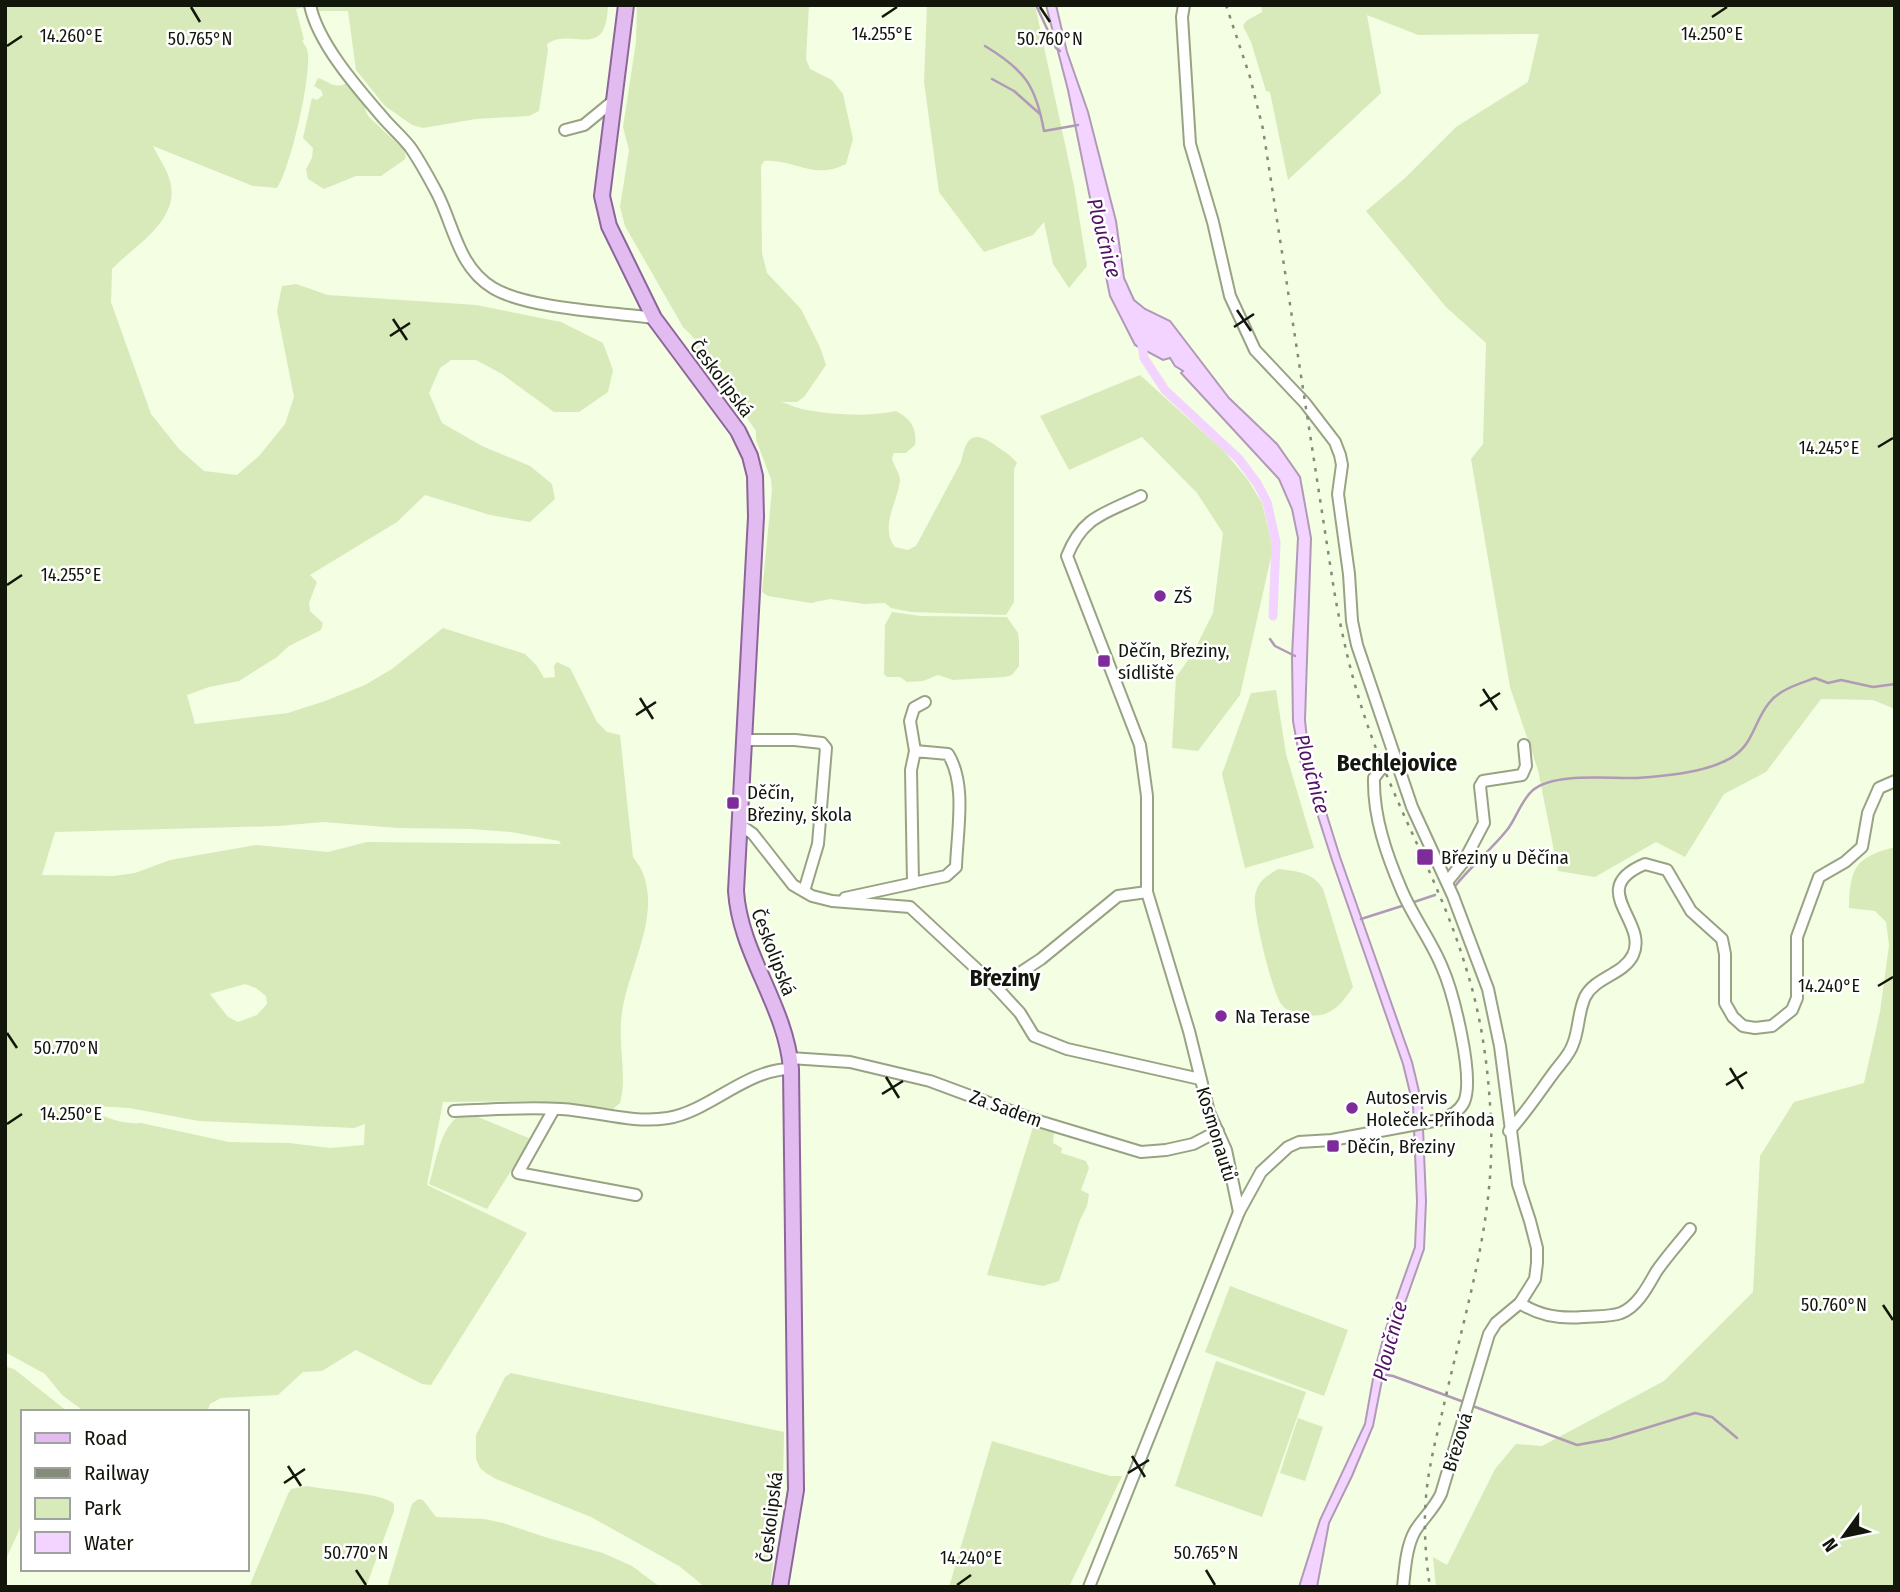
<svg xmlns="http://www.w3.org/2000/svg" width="1900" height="1592" font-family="'Fira Sans Condensed',sans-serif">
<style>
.green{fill:#d8eab9;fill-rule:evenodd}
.water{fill:#f3d3ff;stroke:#b09ab6;stroke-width:2}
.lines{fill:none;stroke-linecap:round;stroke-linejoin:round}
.stream{stroke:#b09ab6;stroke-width:2.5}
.canal{stroke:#f3d3ff;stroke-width:9}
.minor-casing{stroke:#98a384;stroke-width:14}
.major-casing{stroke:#8d659a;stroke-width:18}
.minor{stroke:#fff;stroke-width:10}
.major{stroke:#e2bcf1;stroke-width:14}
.rail{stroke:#848b78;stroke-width:2.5;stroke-dasharray:3.5 7;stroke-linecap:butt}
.ticks{fill:none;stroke:#12160b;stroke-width:2.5}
.poi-dot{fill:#7f2c9b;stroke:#fff;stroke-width:2.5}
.labels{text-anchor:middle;stroke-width:5;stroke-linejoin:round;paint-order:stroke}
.street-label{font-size:19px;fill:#12160b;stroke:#fff}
.poi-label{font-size:19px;fill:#12160b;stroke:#fff;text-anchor:start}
.water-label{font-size:21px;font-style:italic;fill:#521266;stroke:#fff}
.quarter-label{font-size:23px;font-weight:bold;fill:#12160b;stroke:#fff}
.ticks-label{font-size:18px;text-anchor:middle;fill:#12160b;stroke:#fff;stroke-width:5;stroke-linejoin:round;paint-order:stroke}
</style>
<rect width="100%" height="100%" fill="#f3fee3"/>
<g class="green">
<path d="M5 5H304L305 7 296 9 304 40 302 41C305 45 308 49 308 55 310 81 291 167 277 188L253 186 153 146C158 157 167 169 170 181 181 220 135 245 112 269L111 302 151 414 179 449 204 471 237 475 259 456 285 424 294 397 277 311 282 286 296 284 328 295 476 305 561 322 603 343 613 370 608 392 579 412H554L502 374 476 360H451L440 368 429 393 442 423 482 446 530 466 552 484 555 499 530 522 490 515 425 495 397 522 310 575 317 582 309 603 310 611 323 623 321 630 289 646 277 657 239 681 209 687 187 695 195 724 288 713 325 701 365 685 392 669 443 628 525 654 537 666 544 678 555 677 554 666 557 662 570 668 597 722 607 732 620 735 633 857C636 862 640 866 642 871 663 919 623 975 621 1023 619 1049 627 1078 620 1103L613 1109 533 1101 443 1102 427 1185 527 1233 431 1385 422 1384 356 1350 322 1371 303 1372 278 1395 221 1398 210 1404 207 1412H85L62 1395 45 1374 5 1352ZM323 822 398 828 472 829 511 832 559 841 561 844 367 842 328 852 256 845 170 860 135 873 114 876 42 875 55 832 278 826ZM245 984 256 988 266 996 267 1004 257 1015 238 1022 228 1017 210 994ZM95 1106 129 1108 199 1121 354 1128 365 1124 364 1145 330 1148 289 1143 229 1142 141 1123C124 1124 107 1119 93 1111L92 1107Z"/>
<path d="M315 5H608C606 63 573 26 547 44L548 50 539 111 529 116 476 119 423 128 412 125 385 106 356 70 348 11H316Z"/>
<path d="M637 5H809L806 59 810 69 832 80 843 94 853 139 846 164C813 181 793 158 764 161L761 166 762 253 767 273 801 309 820 347 826 365 804 397 797 402H781C790 404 798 409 807 410 836 415 867 417 896 411 911 419 917 428 915 445L906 453H894L892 458C893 465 900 473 900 480 898 502 879 526 895 547L908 550 916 546 961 462C966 438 972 429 995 445 1003 451 1011 455 1017 463L1014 469V602L1006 615 911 612 891 608 885 603 864 604 830 599 811 603 768 596 762 592 772 490 771 479 756 440V431L747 418 734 405 696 350 695 339 683 327 625 226 620 207 629 150 623 127 636 42Z"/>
<polygon points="927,5 1035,5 1074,186 1087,266 1069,288 1053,264 1044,222 1033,235 984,252 939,192 924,82"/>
<polygon points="1261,5 1895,5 1895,709 1873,700 1821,699 1766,772 1724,794 1685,857 1656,842 1595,877 1558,871 1538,770 1510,687 1471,459 1483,444 1486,343 1446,307 1366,211 1404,179 1456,127 1528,82 1539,34 1418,35 1367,15 1381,93 1288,180 1270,92 1266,91 1251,42 1243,26 1246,21 1262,12"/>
<path d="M318 78C328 81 335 90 347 83 352 87 360 94 363 100 366 107 364 110 369 117L404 150 406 157 404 160 381 176H356L324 189 308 179 306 169 312 158 313 148 303 138 312 98 317 100 323 95 321 90 314 86Z"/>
<polygon points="1140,375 1224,451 1248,480 1262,503 1273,548 1240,695 1198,751 1172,748 1176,677 1193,653 1213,613 1223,533 1197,493 1142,437 1069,470 1040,416"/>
<polygon points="892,612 921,616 1007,617 1018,633 1019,642 1019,666 1012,675 1005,677 953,680 938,675 923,681 907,682 900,677 887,677 884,674 885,625"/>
<polygon points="1276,690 1286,754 1314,848 1245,868 1222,774 1251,693"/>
<path d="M1895 847V1587H1436L1433 1557 1447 1565 1495 1469 1516 1444 1542 1446 1664 1381 1753 1292 1760 1156 1794 1102 1864 1083 1880 1012 1889 945 1886 922 1875 911 1849 908C1850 868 1855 857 1895 847Z"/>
<path d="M1278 869C1296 871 1313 872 1323 889L1353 987C1339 1008 1328 1020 1301 1014 1295 1012 1286 1011 1282 1005 1273 996 1252 910 1255 896 1257 882 1266 876 1278 869Z"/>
<path d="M466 1112 531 1139 487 1209 429 1184C437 1160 440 1122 466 1112Z"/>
<polygon points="1034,1124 1054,1130 1053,1143 1062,1148 1061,1153 1086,1161 1089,1168 1081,1190 1089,1194 1087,1206 1080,1220 1059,1281 1043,1286 987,1275"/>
<polygon points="1230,1286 1348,1330 1324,1396 1205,1352"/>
<polygon points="1216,1361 1306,1392 1262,1517 1175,1486"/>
<polygon points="7,1367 14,1369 68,1412 23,1412 23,1522 5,1561"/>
<polygon points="511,1373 784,1432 783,1484 770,1587 705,1587 679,1566 591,1517 496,1479 486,1473 480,1468 476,1459 476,1435 505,1377"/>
<polygon points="1298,1418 1323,1427 1305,1481 1280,1473"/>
<polygon points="992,1441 1110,1476 1122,1476 1069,1587 949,1587"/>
<path d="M307 1486C325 1490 384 1493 394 1504V1511L366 1587H249L288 1494 291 1489Z"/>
<polygon points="418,1499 423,1500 436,1517 484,1519 503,1523 548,1538 603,1553 632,1566 660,1587 398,1587 396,1585 395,1587 387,1587 412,1504"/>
</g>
<polygon class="water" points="1046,5 1056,5 1067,52 1088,112 1116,221 1124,278 1134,300 1145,309 1170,321 1229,398 1277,444 1300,477 1311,538 1305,720 1309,758 1340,857 1412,1062 1422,1104 1426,1201 1424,1249 1395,1331 1383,1375 1373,1426 1352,1476 1329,1523 1317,1587 1299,1587 1320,1520 1365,1424 1374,1373 1386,1328 1415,1247 1417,1201 1413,1105 1403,1064 1332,860 1300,760 1293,721 1292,656 1298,538 1292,509 1279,479 1181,373 1183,371 1175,366 1170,358 1163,360 1135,345 1110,296 1068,90"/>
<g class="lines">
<g class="stream">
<polyline points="1036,5 1056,48 1060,51"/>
<path d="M985 46C1025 70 1036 86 1044 131L1078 125"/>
<polyline points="992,79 1014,91 1040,114"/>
<polyline points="1270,639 1275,646 1295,656"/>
<path d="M1456 885C1472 865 1491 850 1507 830 1516 819 1521 800 1533 790 1555 772 1609 779 1637 778 1665 776 1700 773 1725 761 1754 748 1752 724 1769 703 1780 689 1799 684 1815 678L1828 683 1841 680 1873 687 1895 684"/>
<polyline points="1411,903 1435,895"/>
<polyline points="1361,919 1405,905"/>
<polyline points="1381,1374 1393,1376 1464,1402"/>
<polyline points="1470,1405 1577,1445 1610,1439 1695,1413 1712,1417 1737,1438"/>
</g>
<polyline class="canal" points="1141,338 1144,358 1165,390 1239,459 1257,483 1267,502 1276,542 1273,616"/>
<defs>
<g id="minor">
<path d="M310 5C318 44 359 90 385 120 393 129 403 138 410 147 420 161 429 178 437 193 454 226 458 267 493 288 528 309 611 312 654 318"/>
<path d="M1184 5 1182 17 1190 144 1213 222 1230 296 1255 350 1305 403 1335 442 1340 455 1342 465 1338 494 1349 574 1352 621 1357 645 1412 807 1453 896 1488 989 1500 1046 1518 1184 1530 1221 1537 1248V1263L1535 1279 1520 1303 1496 1323 1489 1334 1441 1494C1434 1509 1423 1518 1415 1531 1406 1547 1405 1569 1403 1587"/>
<polyline points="565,130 584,125 612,102"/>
<path d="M1141 496C1104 514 1083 516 1067 556L1140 745 1147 796V892L1189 1031 1209 1112 1226 1150 1239 1212"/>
<polyline points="743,740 795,740 822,743 826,748 818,844 804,891"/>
<path d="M915 751 948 754C967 784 957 832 956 867L946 876 913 883 911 770Z"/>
<polyline points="915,751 910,721 914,708 925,702"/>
<polyline points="739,824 753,834 793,885 812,896 832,901 910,907 997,988 1020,1013 1034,1036 1067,1049 1200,1079"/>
<polyline points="1447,882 1464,861 1484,823 1480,786 1483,781 1522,775 1526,766 1524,745"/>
<polyline points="845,898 914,883"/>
<polyline points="997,988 1041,959 1118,896 1147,892"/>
<polyline points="790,1058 850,1062 930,1081 1035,1120 1141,1152 1166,1150 1193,1144 1218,1131"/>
<polyline points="554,1109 518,1173 636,1195"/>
<path d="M454 1111C490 1109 526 1107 561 1109 597 1111 632 1124 668 1118 710 1111 746 1069 791 1069"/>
<path d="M1509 1131C1526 1113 1540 1091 1555 1071 1561 1063 1570 1054 1573 1044 1579 1030 1578 1012 1585 997 1595 977 1623 975 1633 955 1649 921 1585 889 1645 864L1667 870 1691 911 1722 939 1725 954V1003L1733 1017 1743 1026 1755 1028 1772 1026 1792 1010 1797 998V937L1819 877 1845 862 1862 847 1868 813 1879 788 1895 781"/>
<path d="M1520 1303C1539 1316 1561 1319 1583 1317 1595 1316 1610 1317 1621 1313 1638 1306 1648 1286 1656 1272 1666 1257 1679 1243 1690 1229"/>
<path d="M1089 1587 1239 1212 1261 1172 1288 1147 1299 1142 1332 1140 1439 1120C1449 1117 1459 1112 1464 1102 1475 1077 1453 992 1442 967 1431 940 1413 917 1402 891 1387 856 1373 817 1374 778L1383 766 1396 762"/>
</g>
<path id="major" d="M626 5 602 196 609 226 654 318 738 431 750 456 755 476 756 517 736 891C740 954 786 1006 791 1069L796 1490 780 1587"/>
</defs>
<use href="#minor" class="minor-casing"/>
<use href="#major" class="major-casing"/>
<use href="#minor" class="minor"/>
<use href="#major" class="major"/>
<path class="rail" d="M1226 5 1250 77 1263 129 1334 590C1343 642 1355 693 1374 743 1402 819 1443 890 1466 968 1482 1018 1489 1072 1491 1124 1495 1222 1464 1314 1443 1409 1437 1435 1430 1461 1427 1487 1423 1520 1425 1554 1430 1587"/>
</g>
<path class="ticks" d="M191 7 200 22M1040 7 1050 22M882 17 897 7M1712 17 1727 7M7 46 22 36M1237 310 1251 331M393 319 407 340M1234 327 1254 314M390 336 410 323M1878 447 1893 438M7 585 22 575M1483 689 1497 710M640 698 653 719M1480 706 1500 693M636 715 656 702M1878 986 1893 977M7 1033 17 1048M1730 1068 1743 1089M886 1077 899 1098M1726 1085 1747 1072M882 1094 903 1081M7 1124 22 1114M1883 1305 1893 1320M1132 1456 1145 1477M288 1466 301 1486M1128 1473 1149 1460M284 1483 305 1469M356 1570 366 1585M1206 1570 1215 1585M957 1585 971 1575"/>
<g class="poi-dot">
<circle cx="1160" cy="596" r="7"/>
<rect x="1097" y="654" width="14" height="14" rx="3.5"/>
<rect x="726" y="796" width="14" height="14" rx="3.5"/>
<rect x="1416" y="848" width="18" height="18" rx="3.5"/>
<circle cx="1221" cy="1016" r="7"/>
<circle cx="1352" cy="1108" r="7"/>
<rect x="1326" y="1139" width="14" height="14" rx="3.5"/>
</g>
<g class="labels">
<g class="street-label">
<text transform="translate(722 378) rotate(53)" y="7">Českolipská</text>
<text transform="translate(774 952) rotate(69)" y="7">Českolipská</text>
<text transform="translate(1006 1108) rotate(20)" y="7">Za Sadem</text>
<text transform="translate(1217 1134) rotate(73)" y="7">Kosmonautů</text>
<text transform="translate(1457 1442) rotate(-73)" y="7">Březová</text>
<text transform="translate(770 1517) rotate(-83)" y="7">Českolipská</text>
</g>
<g class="poi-label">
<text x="1174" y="603">ZŠ</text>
<text x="1118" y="657">Děčín, Březiny,<tspan x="1118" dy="22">sídliště</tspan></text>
<text x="747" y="799">Děčín,<tspan x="747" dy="22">Březiny, škola</tspan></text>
<text x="1441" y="864">Březiny u Děčína</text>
<text x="1235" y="1023">Na Terase</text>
<text x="1366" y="1104">Autoservis<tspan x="1366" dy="22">Holeček-Příhoda</tspan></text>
<text x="1347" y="1153">Děčín, Březiny</text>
</g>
<g class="water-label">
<text transform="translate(1104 238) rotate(75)" y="7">Ploučnice</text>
<text transform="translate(1312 774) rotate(74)" y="7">Ploučnice</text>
<text transform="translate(1390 1341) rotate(-75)" y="7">Ploučnice</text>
</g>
<g class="quarter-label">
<text x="1397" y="771">Bechlejovice</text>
<text x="1005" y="986">Březiny</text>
</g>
</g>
<g class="ticks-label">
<text x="882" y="40">14.255°E</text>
<text x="1712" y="40">14.250°E</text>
<text x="71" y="42">14.260°E</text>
<text x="200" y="45">50.765°N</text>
<text x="1050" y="45">50.760°N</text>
<text x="1829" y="454">14.245°E</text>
<text x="71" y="581">14.255°E</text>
<text x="1829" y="992">14.240°E</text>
<text x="66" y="1054">50.770°N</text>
<text x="71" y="1120">14.250°E</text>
<text x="1834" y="1311">50.760°N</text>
<text x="356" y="1559">50.770°N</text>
<text x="1206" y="1559">50.765°N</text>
<text x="971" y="1564">14.240°E</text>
</g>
<rect width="1900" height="1592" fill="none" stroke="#12160b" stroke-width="14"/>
<rect x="21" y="1410" width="228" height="161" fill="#ffffff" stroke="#a0a29d" stroke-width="2"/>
<rect x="35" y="1433" width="35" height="10" fill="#e2bcf1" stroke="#a0a29d" stroke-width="2"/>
<text x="84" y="1445" font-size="21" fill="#12160b">Road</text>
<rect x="35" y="1468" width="35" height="10" fill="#848b78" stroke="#a0a29d" stroke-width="2"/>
<text x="84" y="1480" font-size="21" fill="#12160b">Railway</text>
<rect x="35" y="1498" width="35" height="21" fill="#d8eab9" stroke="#a0a29d" stroke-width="2"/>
<text x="84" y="1515" font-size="21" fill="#12160b">Park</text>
<rect x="35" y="1532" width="35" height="21" fill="#f3d3ff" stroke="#a0a29d" stroke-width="2"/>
<text x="84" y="1550" font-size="21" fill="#12160b">Water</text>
<g transform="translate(1844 1536) rotate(237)" stroke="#ffffff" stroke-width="5" paint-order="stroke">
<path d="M0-5L12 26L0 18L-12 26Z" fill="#12160b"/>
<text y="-10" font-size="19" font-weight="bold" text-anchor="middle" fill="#12160b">N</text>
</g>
</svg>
